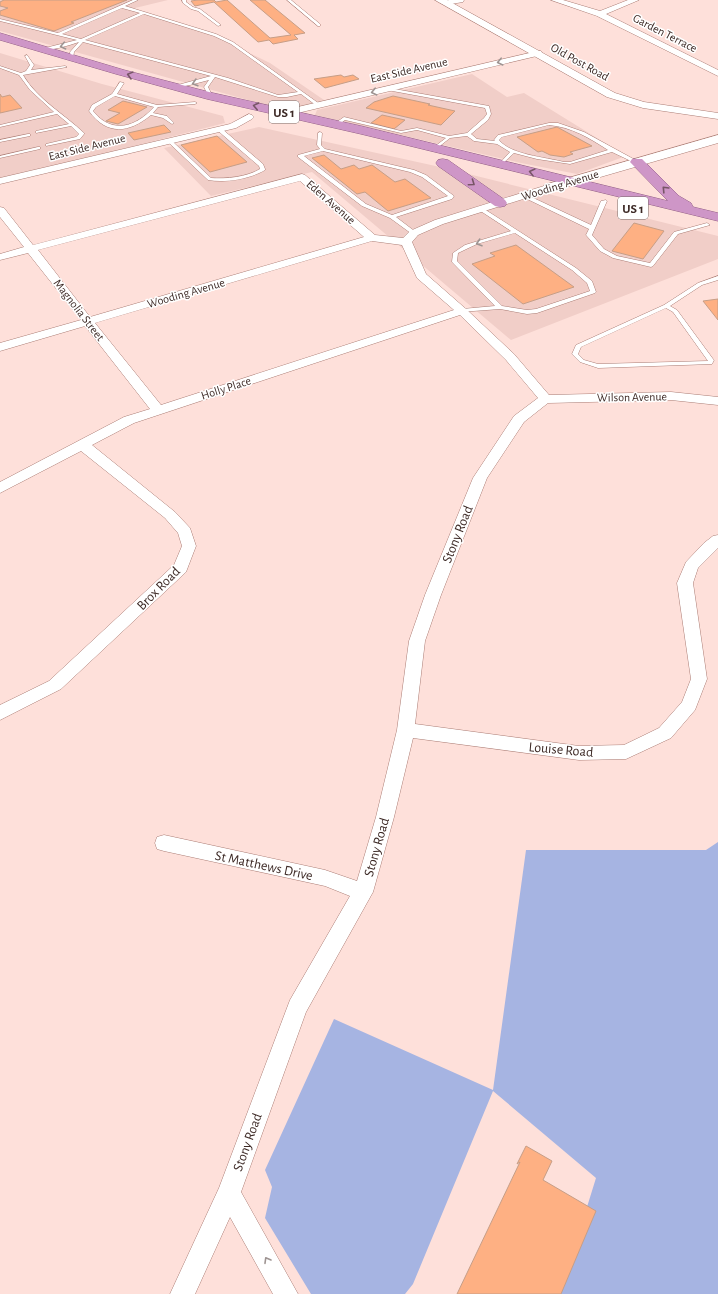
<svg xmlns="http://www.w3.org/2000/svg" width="718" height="1294" font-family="'Alegreya Sans',sans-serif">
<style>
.built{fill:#f1cec8}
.green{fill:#a6b4e2}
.building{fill:#feb083;stroke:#c69e87}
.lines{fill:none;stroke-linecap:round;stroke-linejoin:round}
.service-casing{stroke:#ab7d75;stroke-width:1}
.minor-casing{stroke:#ab7d75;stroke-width:1}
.tertiary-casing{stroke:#ab7d75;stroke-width:1}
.trunk-casing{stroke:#935f86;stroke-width:1}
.service{fill:#fff;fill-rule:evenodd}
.minor{fill:#fff;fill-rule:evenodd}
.tertiary{fill:#fff;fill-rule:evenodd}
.trunk{fill:#ce96c7;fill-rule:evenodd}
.oneway{stroke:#9e9492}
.oneway2{stroke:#756}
.labels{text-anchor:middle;stroke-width:3;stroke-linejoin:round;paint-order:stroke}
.far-street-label{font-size:12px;fill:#3d2a26;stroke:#fff}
.shield{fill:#fff;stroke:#776a67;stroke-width:1}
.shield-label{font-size:13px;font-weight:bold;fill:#3d2a26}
.street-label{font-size:14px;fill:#3d2a26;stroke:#fff}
</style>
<rect width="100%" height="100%" fill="#fee0da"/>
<g class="built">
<polygon points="0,0 168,0 131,9 217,37 270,63 324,100 284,110 0,31"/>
<polygon points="0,53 102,84 223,116 225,123 0,180"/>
<polygon points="472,74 507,97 524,93 626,156 577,174 521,163 315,115 317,110"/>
<polygon points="259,127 440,167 718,236 718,259 511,340 312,172 211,196 164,148"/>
</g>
<polygon class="green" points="718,842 718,1294 560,1294 596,1178 493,1091 413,1284 405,1294 311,1294 265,1218 272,1187 265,1170 334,1019 493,1090 526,850 706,850"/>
<g class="building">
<polygon points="4,0 127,0 71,22 74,23 54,31 0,15 0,11 8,8 0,6 0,2"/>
<polygon points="198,0 214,0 216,2 227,0 270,38 291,35 250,0 265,0 305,33 294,35 298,39 273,44 269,40 258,42 214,2 195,6 191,1"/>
<polygon points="341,75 344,77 353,75 359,79 325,88 314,79"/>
<polygon points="0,94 2,97 10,95 22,108 0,113"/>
<polygon points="393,96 430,104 428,105 455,111 441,125 366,108 374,102"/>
<polygon points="123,101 147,107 118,124 106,121 120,113 108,110"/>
<polygon points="382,115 405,120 394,129 371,123"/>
<polygon points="164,125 171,132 134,140 128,133"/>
<polygon points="557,127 592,146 570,152 573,154 564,157 550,155 542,151 538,152 517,137"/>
<polygon points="217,136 247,162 210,172 181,145"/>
<polygon points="324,155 341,169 354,165 359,169 372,165 395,182 405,179 431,198 388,211 365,192 357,194 312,158"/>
<polygon points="634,223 664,231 643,259 612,251"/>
<polygon points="516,245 574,287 523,304 472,264 495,256 490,253"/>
<polygon points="718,299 718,320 703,301"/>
<polygon points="526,1146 552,1161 543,1180 596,1211 561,1294 457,1294 520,1162 517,1164"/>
</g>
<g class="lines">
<defs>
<g id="service">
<path d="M133 0H138L125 6 216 34 233 42 321 105 317 106 301 94 287 97H278L215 77 208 87 213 97H209L204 87 209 80 190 85 174 88V86L211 76 83 42 74 52 73 58H71L70 52 79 42C70 45 49 52 41 49L77 40 0 21V19L58 33ZM122 8 140 13 81 39 62 34ZM144 14 214 36 231 44 298 92 278 95 228 78 85 40Z"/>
<polygon points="182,0 186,0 186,2 193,7 200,9 221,25 218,26 198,11 191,9 183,3"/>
<polygon points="287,0 291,0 320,24 320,26 318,26"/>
<path d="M27 55 34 65 31 70 65 66 67 67 23 75C37 99 64 114 84 133V134L80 139 46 146V144L76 137 79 134 71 126 36 133V131L69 124 57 114 0 127V125L54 112 30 90 19 75 0 68V66L21 73 26 71 30 65 25 56Z"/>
<path d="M120 82 124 83 117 94 157 105 195 102 197 103 195 104 158 107 153 113 167 116 174 123 172 124 163 118 151 115C129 133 107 136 89 111L92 105 112 94ZM115 96 154 107C136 127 112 135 93 111L96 107Z"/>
<path d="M389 88 489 106 491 114 488 120 471 134 477 139 495 141 494 140 498 135 549 123H558L584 132 639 162 635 163 612 152 570 164 537 159 514 153 501 165 499 164 510 152 497 144 474 141 467 136 450 138 436 149H434V147L446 138 417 130 401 133 345 120 338 125 334 124 344 117 401 131 417 128 449 136 467 133 484 118 487 114 485 108 387 90V88ZM549 125C572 127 589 138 608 150L570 162H564C545 157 511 155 499 140L502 137Z"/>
<path d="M217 128H221L263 164 265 169V170C250 179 225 183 208 180L167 141 171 140 211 178C226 179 247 177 260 169L259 166 217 130Z"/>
<path d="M320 132 322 133 321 145 325 149 414 170 426 175 454 196 452 199 396 217 417 233 412 234 390 218 362 206 298 157V155L320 149 317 145 318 133ZM323 151 410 172 422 177 448 196 392 215 366 204 304 156Z"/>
<polygon points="28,134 30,134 30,136 0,142 0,140"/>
<polygon points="38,147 40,147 40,149 0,158 0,156"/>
<polygon points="523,195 527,195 591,225 601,201 606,200 607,201 592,235 604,249 617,256 650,263 674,232 707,223 710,225 678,234 653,266 651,267 613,258 600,251 586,235 589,229 523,197"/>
<path d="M481 207 576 268 592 281 596 292 595 293 537 313 527 314 500 309 460 312V310L462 309 495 306 452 262 453 253 465 245 511 231 479 210V208ZM515 233 572 270 587 283 590 291 536 309 527 310 502 306 457 261 458 253 477 244Z"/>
<path d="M718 276V280L702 285 670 306 677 310 713 359 714 360 712 364 598 368 580 362 572 354 576 345 664 305 698 283ZM666 308 673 312 708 361 598 364 584 360 578 354 581 347Z"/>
</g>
<g id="minor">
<polygon points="449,0 464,0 463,2 445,5 441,3"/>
<polygon points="551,0 563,0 600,11 628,0 639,0 606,14 718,70 718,76 597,16"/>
<polygon points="538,51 541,51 542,53 541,55 285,116 280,113 285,110"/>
<polygon points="249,114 252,115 254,117 252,119 236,128 0,184 0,178 230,124"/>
<path d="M302 174 305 175 375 235 403 238 410 231 435 220 544 186H552L553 188 552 190 443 224 418 235 412 242 426 274 466 309 514 354 549 395 671 392 718 397V405L671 400 548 403 524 422 487 478 441 595 425 641 415 724 579 746 624 745 659 728 682 702 691 679 677 583 686 562 704 543 713 536 718 535V548L698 568 693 583 707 679 695 710 671 738 626 759 579 760 413 738 394 817 373 892 306 1012 241 1192 298 1294H273L230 1217 195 1294H170L219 1188 290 1000 350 896 325 886 164 851 157 849 155 843 157 837 164 835 325 870 357 881 376 817 397 730 409 641 425 595 473 478 514 416 538 398 506 360 460 315 134 423 92 445 175 512 190 528 196 546 186 572 61 689 0 720V705L49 681 174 565 182 546 178 533 165 518 81 451 0 493V482L124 417 150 409 85 326 0 351V343L81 320 28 253 0 260V254L24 247 0 217V207L4 208 33 245ZM300 181 364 237 90 317 38 250ZM372 241 402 245 417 278 454 310 161 405 95 323Z"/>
</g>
<g id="tertiary">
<polygon points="435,0 447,0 615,93 644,102 718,113 718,119 643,108 607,97"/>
<polygon points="718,135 718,143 552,191 544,191 542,188 544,185"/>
</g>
<g id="trunk">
<polygon points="0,33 124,70 213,93 361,126 668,201 630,162 632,159 642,159 679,196 691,203 693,207 718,213 718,221 361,134 207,99 116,74 0,40"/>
<polygon points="443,159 448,160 505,200 507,203 505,206 500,207 495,206 438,166 436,163 438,160"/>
</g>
</defs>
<use href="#service" class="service-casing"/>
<use href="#minor" class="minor-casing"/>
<use href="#tertiary" class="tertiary-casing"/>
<use href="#trunk" class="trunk-casing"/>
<use href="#service" class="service"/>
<use href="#minor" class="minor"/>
<use href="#tertiary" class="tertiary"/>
<use href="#trunk" class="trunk"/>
</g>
<defs><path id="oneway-chevron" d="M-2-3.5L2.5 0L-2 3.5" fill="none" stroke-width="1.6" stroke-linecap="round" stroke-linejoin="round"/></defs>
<g class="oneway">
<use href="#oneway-chevron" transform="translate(63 46) rotate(168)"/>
<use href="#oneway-chevron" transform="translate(500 62) rotate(167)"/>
<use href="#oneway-chevron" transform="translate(195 83) rotate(164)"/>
<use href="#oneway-chevron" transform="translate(374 92) rotate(167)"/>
<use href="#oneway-chevron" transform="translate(479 243) rotate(162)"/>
<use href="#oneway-chevron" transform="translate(267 1260) rotate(-120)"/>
</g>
<g class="oneway2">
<use href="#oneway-chevron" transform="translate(130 75) rotate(-165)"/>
<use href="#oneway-chevron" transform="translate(256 106) rotate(-167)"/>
<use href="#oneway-chevron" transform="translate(532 172) rotate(-166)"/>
<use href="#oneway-chevron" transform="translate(472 183) rotate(35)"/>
<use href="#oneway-chevron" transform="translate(665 189) rotate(-134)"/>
</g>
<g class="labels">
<g class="far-street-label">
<text transform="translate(665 33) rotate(27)" y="4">Garden Terrace</text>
<text transform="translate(580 62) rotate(29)" y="4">Old Post Road</text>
<text transform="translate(409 70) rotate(-13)" y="4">East Side Avenue</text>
<text transform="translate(87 147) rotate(-14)" y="4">East Side Avenue</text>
<text transform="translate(560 185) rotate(-17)" y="4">Wooding Avenue</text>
<text transform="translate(331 202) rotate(41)" y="4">Eden Avenue</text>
<text transform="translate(186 293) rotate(-16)" y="4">Wooding Avenue</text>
<text transform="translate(79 310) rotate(52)" y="4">Magnolia Street</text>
<text transform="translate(226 388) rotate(-18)" y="4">Holly Place</text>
<text transform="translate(632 397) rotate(-1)" y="4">Wilson Avenue</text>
</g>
<g class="shield">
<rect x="269" y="101" width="30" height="22" rx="3"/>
<rect x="618" y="197" width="30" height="22" rx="3"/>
</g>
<g class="shield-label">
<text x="284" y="117">US 1</text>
<text x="633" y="213">US 1</text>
</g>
<g class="street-label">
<text transform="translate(457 534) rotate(-68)" y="5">Stony Road</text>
<text transform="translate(158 588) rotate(-45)" y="5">Brox Road</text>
<text transform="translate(561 749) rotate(5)" y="5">Louise Road</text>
<text transform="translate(376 847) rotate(-74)" y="5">Stony Road</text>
<text transform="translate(264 865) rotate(12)" y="5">St Matthews Drive</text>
<text transform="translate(247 1142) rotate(-70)" y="5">Stony Road</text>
</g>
</g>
</svg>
